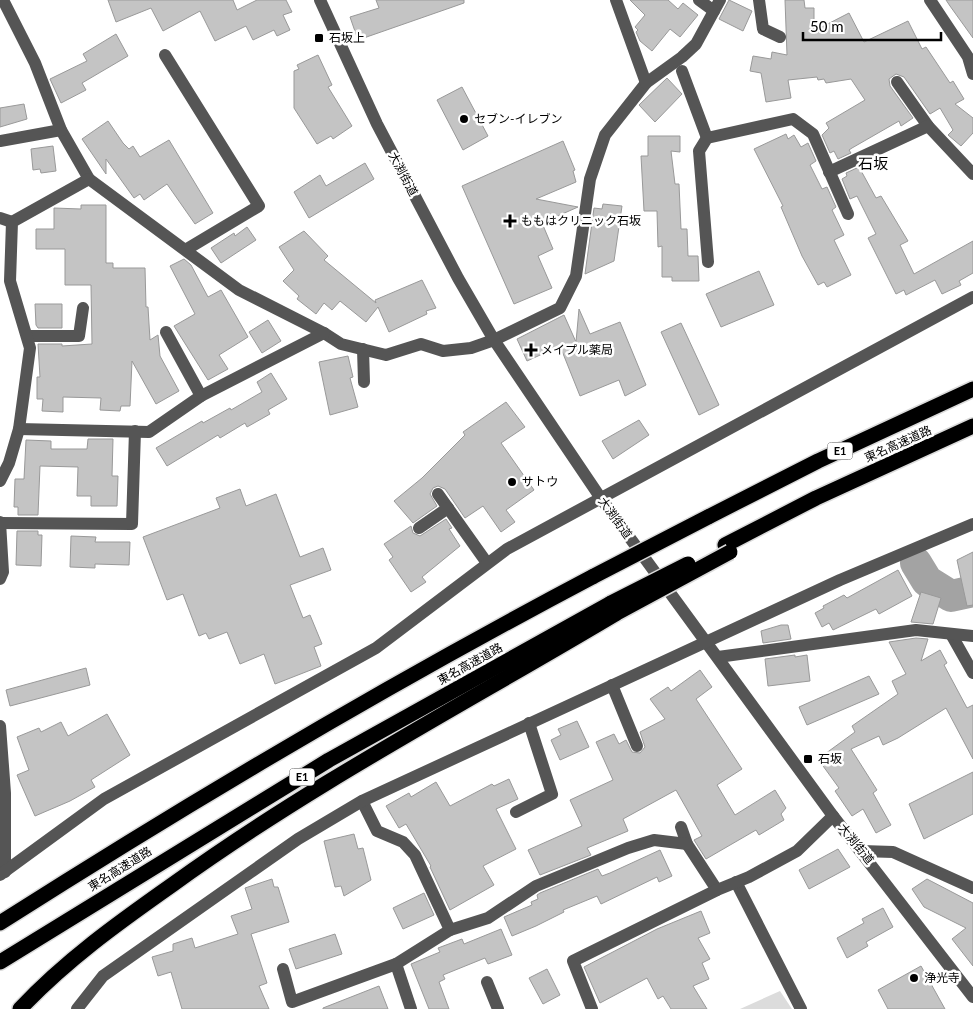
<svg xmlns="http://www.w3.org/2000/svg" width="973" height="1009" font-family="Lato,'Noto Sans JP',sans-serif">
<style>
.green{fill:#dcdcdc}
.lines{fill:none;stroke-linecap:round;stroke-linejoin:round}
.river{stroke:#a3a3a3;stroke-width:32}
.building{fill:#c4c4c4;stroke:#999}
.highway-casing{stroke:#dbdbdb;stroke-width:18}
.minor{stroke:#555;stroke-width:12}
.highway{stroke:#000;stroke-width:15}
.highway-bridge-casing{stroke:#dbdbdb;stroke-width:18;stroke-linecap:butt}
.highway-bridge{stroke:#000;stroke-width:15}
.poi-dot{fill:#000;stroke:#fff;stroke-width:2}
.labels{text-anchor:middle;stroke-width:5;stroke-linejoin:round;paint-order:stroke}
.shield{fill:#fff;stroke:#4c4c4c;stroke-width:1}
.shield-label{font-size:11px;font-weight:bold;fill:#000}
.poi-label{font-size:12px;fill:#000;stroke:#fff;text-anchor:start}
.street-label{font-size:12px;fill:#000;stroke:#fff}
.quarter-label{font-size:15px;fill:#000;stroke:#fff}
</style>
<rect width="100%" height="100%" fill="#fff"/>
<polygon class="green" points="780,991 792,1009 740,1009"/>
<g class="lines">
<polyline class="river" points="916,563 927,581 951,596 973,591"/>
</g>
<g class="building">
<polygon points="108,0 233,0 237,10 257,0 286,0 292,12 283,15 290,30 277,36 274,30 253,40 246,26 215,41 200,11 163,31 151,8 116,22"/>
<polygon points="376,0 464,0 464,3 358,40 350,17 379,8"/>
<polygon points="630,0 668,0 678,9 683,3 698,15 680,37 670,29 652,51 640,41 636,32 638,30 635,27 645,15"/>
<polygon points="729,0 752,11 743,31 719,19"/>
<polygon points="785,0 804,0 805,8 814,8 814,31 849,13 864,42 908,21 922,49 926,47 950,83 953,81 964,99 955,104 973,118 973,133 961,146 948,135 953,130 940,108 930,114 904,77 896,74 889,79 890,86 913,118 901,126 899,121 852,148 849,150 851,153 838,159 834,151 830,153 822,135 829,128 826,123 865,100 851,79 826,83 824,79 818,80 817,77 788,80 791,98 766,102 761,73 750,71 753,56 771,59 772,52 787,55"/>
<polygon points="946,0 973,0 973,38 950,6"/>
<polygon points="116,34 128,56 82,83 86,90 61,103 50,79 87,61 83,54"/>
<polygon points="318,55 332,85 328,87 352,126 333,139 331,136 317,144 294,108 294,71 299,69 297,65"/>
<polygon points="667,78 682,94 655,122 639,105"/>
<polygon points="462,87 488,136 463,150 437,100"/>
<polygon points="24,104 27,119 0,127 0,108"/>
<polygon points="108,121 123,143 129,149 133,146 140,157 169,140 213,213 195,224 167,184 144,200 140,194 134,198 106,159 106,174 82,139"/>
<polygon points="786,134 788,139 794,135 801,147 808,143 816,161 810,165 822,189 827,187 836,207 832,210 844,235 834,240 851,275 827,287 824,282 818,285 802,256 781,207 783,206 754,149"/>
<polygon points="648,136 680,136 680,152 671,151 675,184 679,184 681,229 687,229 688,256 698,256 699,281 672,281 672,277 662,277 662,246 658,247 657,211 644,211 641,156 648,156"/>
<polygon points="563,141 575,170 573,171 576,182 536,199 578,207 542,223 553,249 538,256 552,288 514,304 462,186"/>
<polygon points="53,146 56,171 41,173 40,169 33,170 31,149"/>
<polygon points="365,163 374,179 309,218 294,192 320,175 326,186"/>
<polygon points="859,167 876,198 881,196 908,241 900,245 914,274 973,241 973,273 959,281 961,285 942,294 935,280 906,295 904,290 896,294 868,238 876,234 857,196 850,199 842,179 847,176 846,173"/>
<polygon points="603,204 622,206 614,261 585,274 594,208 602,209"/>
<polygon points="81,205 106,205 106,263 113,263 113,268 145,268 146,307 148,307 150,340 158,335 160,356 179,391 156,404 132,361 130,406 121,406 120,411 100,410 101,398 63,397 63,412 42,411 43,399 37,399 37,377 40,377 38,344 62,344 62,346 92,344 91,285 65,285 65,249 36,249 36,229 54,229 54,208 81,209"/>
<polygon points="247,227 256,240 221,263 211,248 234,233 235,236"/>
<polygon points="304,231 328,256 324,260 376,303 375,300 422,280 436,308 426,311 427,314 389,332 378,307 366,322 340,301 332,310 324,303 316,314 297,299 299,296 283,281 294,270 279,247"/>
<polygon points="184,259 191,265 208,297 221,290 248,337 219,355 228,369 208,380 174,326 195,314 170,266"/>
<polygon points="759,271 774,305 721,327 706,294"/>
<polygon points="35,304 62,304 62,328 38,328 36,325"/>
<polygon points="579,309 590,334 620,322 646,385 625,396 619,380 580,396 560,346 527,361 517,339 564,315 576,342"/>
<polygon points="268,320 281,341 262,353 249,332"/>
<polygon points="681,323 719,405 699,415 661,332"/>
<polygon points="348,356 353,377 350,378 358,407 330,415 319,362"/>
<polygon points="271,373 287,399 268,410 270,414 247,427 245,423 220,438 218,435 167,466 156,448 202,421 203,423 230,408 231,410 262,392 257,382"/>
<polygon points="506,402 525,427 501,443 534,490 506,510 515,522 501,532 483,506 465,518 445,489 438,486 433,488 430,494 437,506 413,523 394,501 422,478 465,435 463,432"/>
<polygon points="639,420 649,435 613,459 602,441"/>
<polygon points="88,439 113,439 112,476 118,476 117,506 91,506 91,496 77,496 78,467 40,466 38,515 18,515 18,507 14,507 15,479 24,479 26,440 51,441 51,449 87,449"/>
<polygon points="240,489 246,506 276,494 300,557 323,548 331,570 290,585 303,618 310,615 322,644 314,647 321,666 275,684 264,654 240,664 227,632 209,639 206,633 199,636 183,594 167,600 143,537 220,508 216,498"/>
<polygon points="446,519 452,528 449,529 460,546 422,577 426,582 411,592 389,560 393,557 384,544 411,526 413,533 420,536"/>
<polygon points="17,531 38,531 38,535 42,535 41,566 16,565"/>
<polygon points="71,536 96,537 95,542 130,542 129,565 95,564 95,568 70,567"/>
<polygon points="973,552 973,605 967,606 957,560"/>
<polygon points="898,570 912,596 879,614 876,609 833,630 829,623 822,627 815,613 824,608 823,606 844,595 847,598"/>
<polygon points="921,592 941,598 933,624 911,622"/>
<polygon points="781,625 788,625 791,639 763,643 761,631"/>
<polygon points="916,638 928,639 921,661 940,650 947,663 944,665 967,708 973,705 973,759 946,708 898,738 883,745 879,736 851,749 877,790 873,793 891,825 876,833 863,809 852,816 835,791 839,788 818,759 855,732 852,726 898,694 892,681 906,674 889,642"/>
<polygon points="795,655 795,657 807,655 810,681 768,686 765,659"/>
<polygon points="86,668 90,685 10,706 6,690"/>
<polygon points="700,670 712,687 696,699 742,769 717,785 735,815 775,790 786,808 781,814 784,820 759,835 756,830 706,859 694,840 702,836 676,790 623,819 628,831 587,848 591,855 540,875 528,850 582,826 570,800 613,780 596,742 614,734 619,744 626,740 632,752 640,753 645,747 640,732 665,719 650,699 668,687 671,691"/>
<polygon points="869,676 879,694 807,725 799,707"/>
<polygon points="107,714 130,755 91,780 95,787 70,801 35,816 17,775 29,770 17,737 39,728 41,732 61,722 68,736"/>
<polygon points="577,721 589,747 560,760 551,740 561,735 558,729"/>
<polygon points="973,772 973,814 924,839 909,804"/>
<polygon points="509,779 518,799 496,809 516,849 483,866 494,885 450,910 430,867 431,866 406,824 399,828 386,806 409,793 411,797 436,782 450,806 492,784 494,786"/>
<polygon points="354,834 358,849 363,848 371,880 344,896 341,886 335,887 324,841"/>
<polygon points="838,849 850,867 809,889 799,870"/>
<polygon points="660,850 672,876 659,882 657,877 601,904 597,896 563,910 564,912 536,926 512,936 504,917 532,905 531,902 538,899 537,895 540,893 598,869 602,876 610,873"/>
<polygon points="272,879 274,887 278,887 289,922 251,934 267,983 259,986 269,1009 182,1009 171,972 158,976 152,957 173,951 173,944 192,938 195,948 238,934 231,916 252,909 245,888"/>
<polygon points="927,879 973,903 973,966 952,939 966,928 924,907 912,889"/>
<polygon points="424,893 434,915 403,929 393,908"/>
<polygon points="883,908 893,927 866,942 868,946 847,958 837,938 864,923 862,919"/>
<polygon points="701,911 710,933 698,938 710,959 702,963 709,979 693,986 707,1009 671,1009 663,996 658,999 647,978 600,1003 584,967 657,929"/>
<polygon points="501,929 512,955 488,964 485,958 443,975 445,979 439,982 449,1009 429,1009 411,964 440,952 438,948 462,939 464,944"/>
<polygon points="335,934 342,954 296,969 289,949"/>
<polygon points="921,966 945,1009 888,1009 878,990"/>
<polygon points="547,969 560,995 543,1004 529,978"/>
<polygon points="379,986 388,1009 323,1009 323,1008"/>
</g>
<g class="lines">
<defs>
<g id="highway">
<polyline points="708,517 818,461 973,389"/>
<polyline points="725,545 816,498 973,426"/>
<path d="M0 923C193 800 391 683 594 576"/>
<polyline points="0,962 329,760 611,603"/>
<path d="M20 1009C65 961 118 923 172 885 313 783 468 702 617 613"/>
</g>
</defs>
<use href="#highway" class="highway-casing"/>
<g class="minor">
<polyline points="3,0 35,63 61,130 89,179 239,290 324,333 341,344 386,355 421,344 443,351 471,348 494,340 560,308 576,276 590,179 605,135 646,83 682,57 696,44 720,0"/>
<polyline points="320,0 377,124 458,278 494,340 600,497 833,816 973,997"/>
<polyline points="616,0 646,83"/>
<polyline points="699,0 714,11"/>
<polyline points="759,0 763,29 780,37"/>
<polyline points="930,0 968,57 973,74"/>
<polyline points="165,55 259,206 187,249"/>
<polyline points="682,71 707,138"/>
<polyline points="897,82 928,126"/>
<polyline points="0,141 61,130"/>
<polyline points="829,172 928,126 973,174"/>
<polyline points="0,218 12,222"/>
<polyline points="708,262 699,151 707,138 793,119 813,134 848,214"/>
<polyline points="166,332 201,396"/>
<polyline points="27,336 79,336 83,308"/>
<polyline points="363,349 364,382"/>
<polyline points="19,429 149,432 201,396 324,333"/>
<polyline points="0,481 9,463 19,429 30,348 10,281 12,222 89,179"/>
<polyline points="438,494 487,563"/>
<polyline points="0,522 3,572 0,579"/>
<polyline points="0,523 132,524 135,431"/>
<polyline points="419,528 448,508"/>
<polyline points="951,634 973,673"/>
<polyline points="718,657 916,630 973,636"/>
<polyline points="612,685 637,746"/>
<polyline points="0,726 5,793 5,872"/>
<polyline points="362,801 377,831 403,842 415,855 450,930"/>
<polyline points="516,812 552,794 529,723"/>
<polyline points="681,827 687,844 717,890"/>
<polyline points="862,851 893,852 973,888"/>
<polyline points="0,875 104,799 376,648 507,549 973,297"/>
<polyline points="736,882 801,1009"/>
<polyline points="396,964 411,1009"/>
<polyline points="283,969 292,1002 396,964 450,930 488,918 536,886 628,848 654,840 687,844"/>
<polyline points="487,982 498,1009"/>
<polyline points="77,1009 103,976 298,839 362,801 840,580 973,524"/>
<polyline points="592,1009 573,961 717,890 749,877 797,851 833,816"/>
</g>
<use href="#highway" class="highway"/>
<defs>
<g id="highway-bridge">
<polyline points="594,576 708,517"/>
<polyline points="611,603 688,564"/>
<polyline points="617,613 730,552"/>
</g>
</defs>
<use href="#highway-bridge" class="highway-bridge-casing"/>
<use href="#highway-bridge" class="highway-bridge"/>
</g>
<g class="poi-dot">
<rect x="314" y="33" width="10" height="10" rx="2.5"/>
<circle cx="464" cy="119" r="5"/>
<path d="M507.5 213.5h5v5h5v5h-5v5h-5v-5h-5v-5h5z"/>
<path d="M528.5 342.5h5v5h5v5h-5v5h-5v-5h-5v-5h5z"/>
<circle cx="512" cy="482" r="5"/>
<rect x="803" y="754" width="10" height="10" rx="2.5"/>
<circle cx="914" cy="978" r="5"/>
</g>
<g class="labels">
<g class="shield">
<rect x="827.5" y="442.5" width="25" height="17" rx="4"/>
<rect x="289.5" y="768.5" width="25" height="17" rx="4"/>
</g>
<g class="shield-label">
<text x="840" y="455">E1</text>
<text x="302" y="781">E1</text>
</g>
<g class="poi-label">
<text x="329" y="42">石坂上</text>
<text x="474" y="123">セブン-イレブン</text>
<text x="521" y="225">ももはクリニック石坂</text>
<text x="541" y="354">メイプル薬局</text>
<text x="522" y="486">サトウ</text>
<text x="818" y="763">石坂</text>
<text x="924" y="982">浄光寺</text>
</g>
<g class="street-label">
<text transform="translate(403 174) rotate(62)" y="4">大渕街道</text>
<text transform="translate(898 444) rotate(-24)" y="4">東名高速道路</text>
<text transform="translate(615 518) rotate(54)" y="4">大渕街道</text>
<text transform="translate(470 664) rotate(-29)" y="4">東名高速道路</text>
<text transform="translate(856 844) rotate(51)" y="4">大渕街道</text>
<text transform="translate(120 869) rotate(-32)" y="4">東名高速道路</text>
</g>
<g class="quarter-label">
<text x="873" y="169">石坂</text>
</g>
</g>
<path d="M803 32v8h138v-8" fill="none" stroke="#000000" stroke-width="2.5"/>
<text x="810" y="32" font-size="15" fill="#000000" stroke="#ffffff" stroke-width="4" paint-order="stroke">50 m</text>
</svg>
